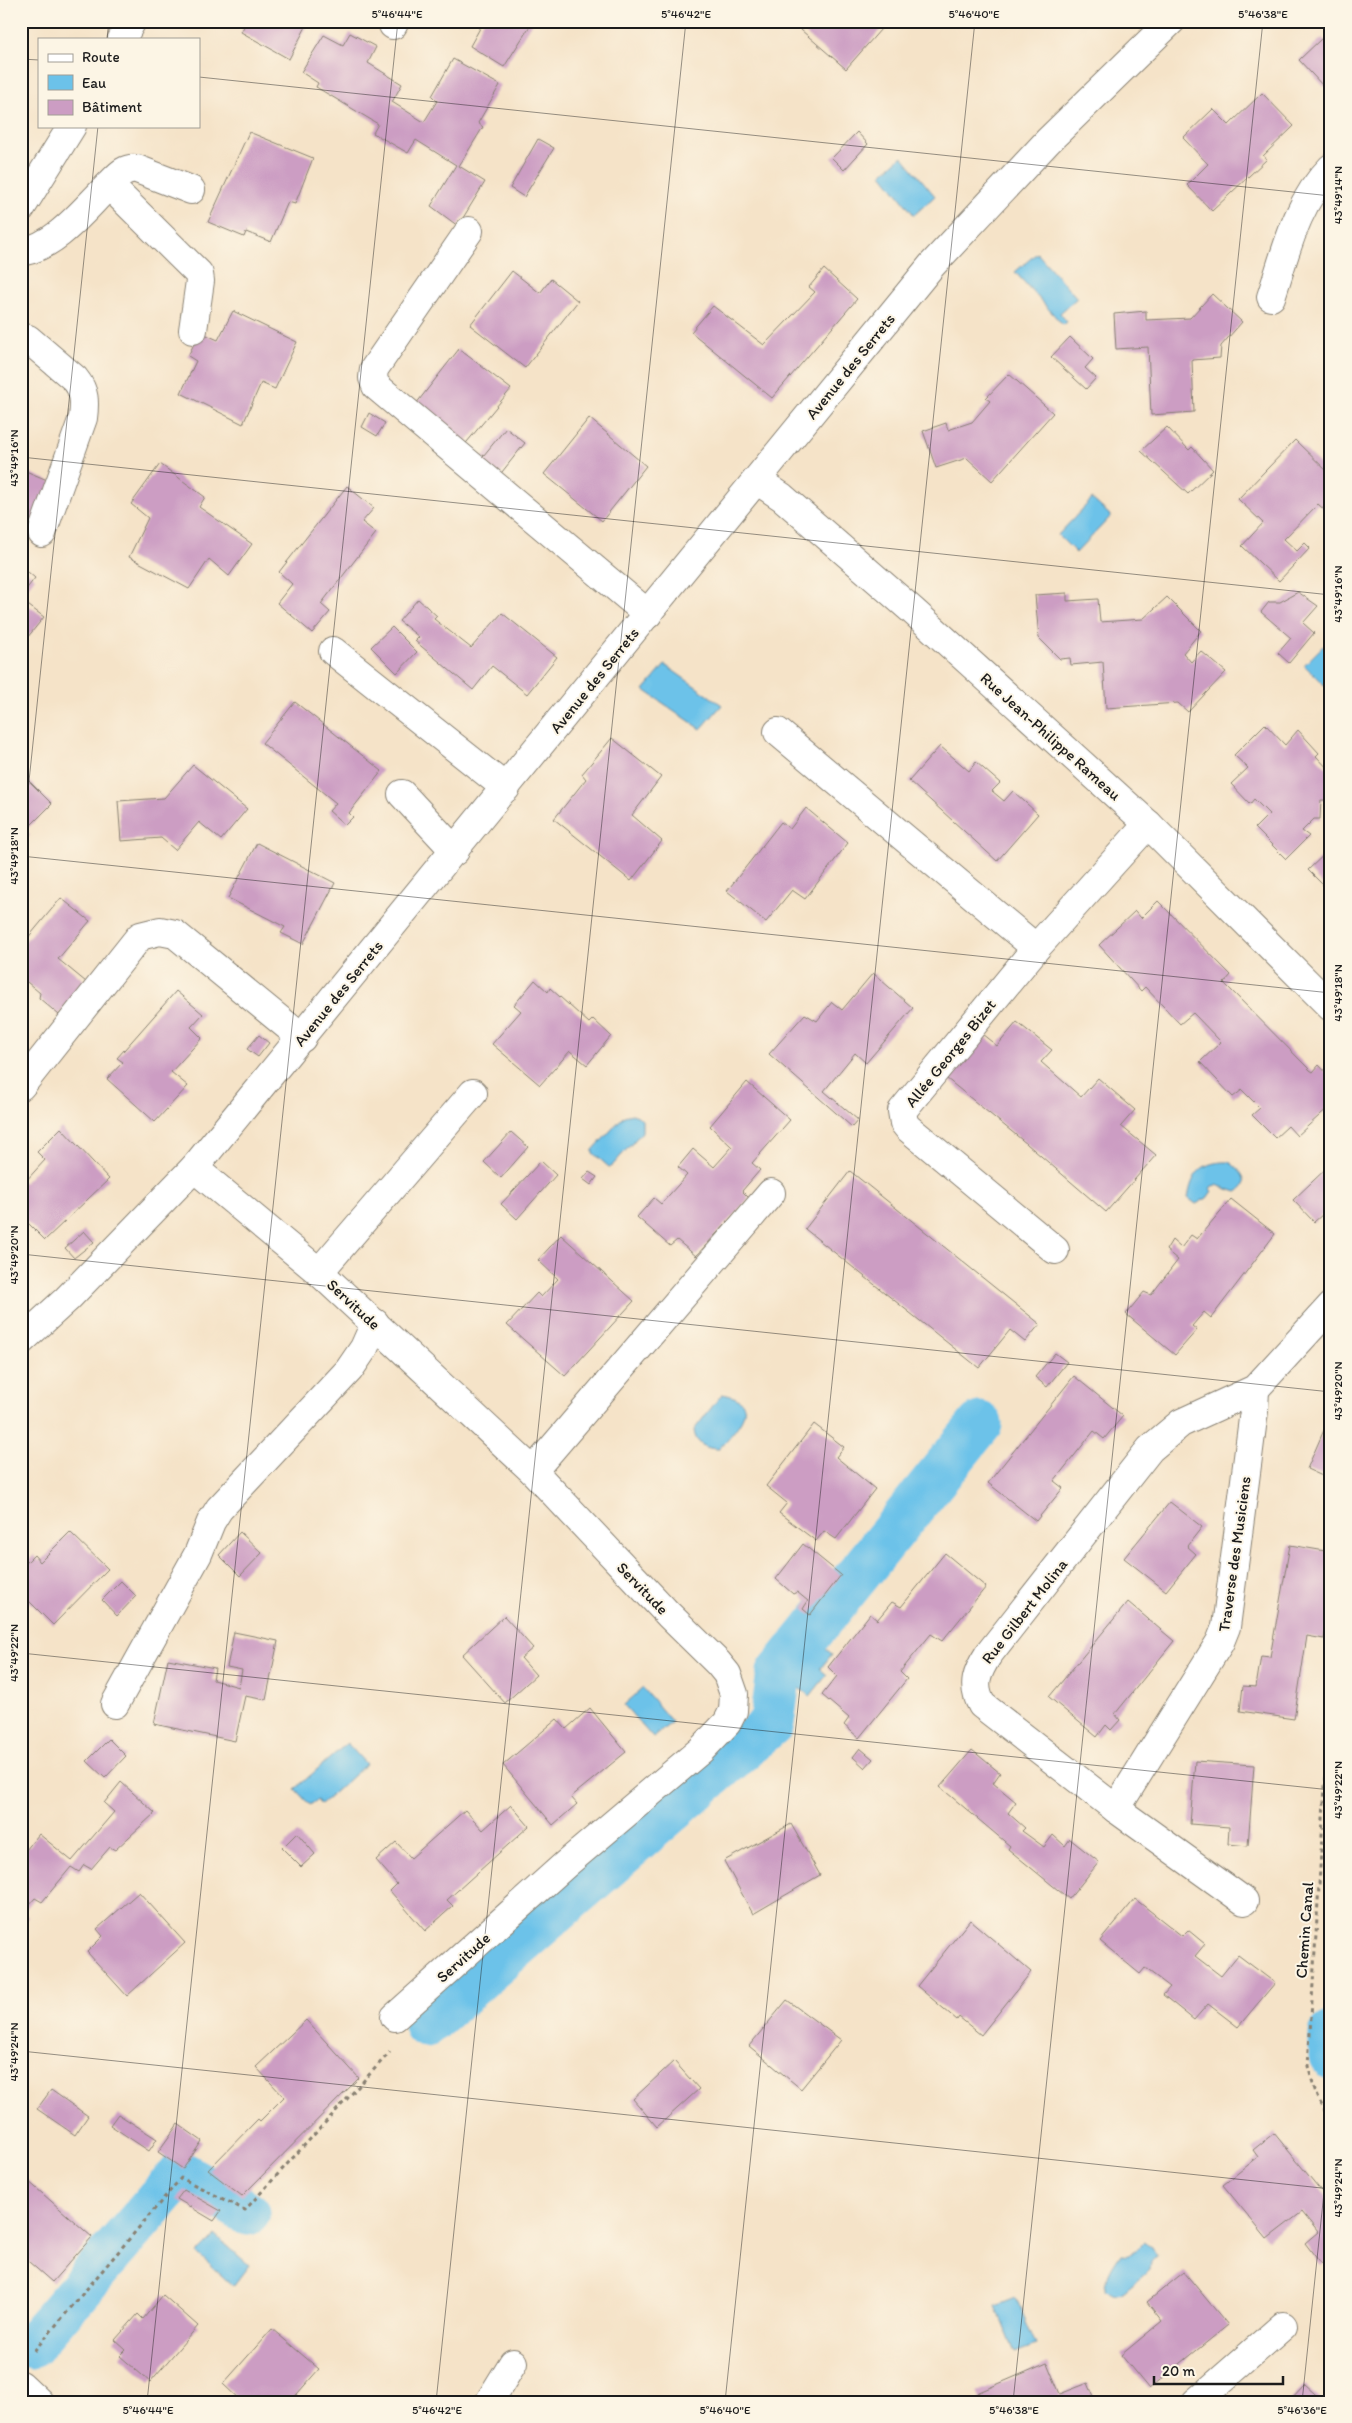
<svg xmlns="http://www.w3.org/2000/svg" width="1352" height="2423" font-family="Itim,sans-serif">
<style>
.water{fill:#6cc2e9;stroke:#446f82}
.lines{fill:none;stroke-linecap:round;stroke-linejoin:round}
.canal{stroke:#6cc2e9;stroke-width:45}
.building{fill:#cc9dc3}
.minor-casing{stroke:#888072;stroke-width:30}
.path{stroke:#888072;stroke-width:3;stroke-dasharray:4 4;stroke-linecap:butt}
.minor{stroke:#fff;stroke-width:28}
.ticks{fill:none;stroke:#1c1c1c;stroke-width:1;stroke-opacity:0.45}
.labels{text-anchor:middle;stroke-width:4;stroke-linejoin:round;paint-order:stroke}
.street-label{font-size:16px;fill:#1c1c1c;stroke:#fcf5e5}
.neatline{fill:none;stroke:#1c1c1c;stroke-width:2}
.ticks-label{font-size:12px;text-anchor:middle;fill:#1c1c1c}
</style>
<rect width="100%" height="100%" fill="#fcf5e5"/>
<filter id="ink" filterUnits="userSpaceOnUse"><feTurbulence type="fractalNoise" baseFrequency=".02" numOctaves="2"/><feDisplacementMap in="SourceGraphic" scale="10" xChannelSelector="R" yChannelSelector="G"/><feConvolveMatrix kernelMatrix="1 2 1 2 8 2 1 2 1" color-interpolation-filters="sRGB"/></filter>
<filter id="wash" filterUnits="userSpaceOnUse"><feTurbulence type="fractalNoise" baseFrequency=".0096" numOctaves="4" result="noise"/><feDisplacementMap in="SourceGraphic" scale="20" xChannelSelector="R" yChannelSelector="G"/><feGaussianBlur stdDeviation="1.12" result="paint"/><feColorMatrix in="noise" values="0 0 0 0 0 0 0 0 0 0 0 0 0 0 0 0 0 1.4 0 .05"/><feComposite in="paint" operator="in"/></filter>
<g filter="url(#wash)">
<rect width="100%" height="100%" fill="#f5e3c8"/>
<g class="water">
<polygon points="902,156 935,196 914,215 882,174"/>
<polygon points="1037,253 1077,298 1060,313 1067,322 1063,325 1015,272"/>
<polygon points="1092,499 1111,516 1076,553 1058,535"/>
<polygon points="1323,646 1331,654 1331,692 1304,665"/>
<polygon points="665,665 722,705 701,729 644,690"/>
<polygon points="632,1114 638,1116 642,1120 642,1132 612,1166 609,1167 593,1153 593,1150 624,1116"/>
<path d="M1229 1162C1240 1169 1253 1184 1237 1192L1216 1185 1212 1186 1210 1189 1212 1191 1207 1198 1196 1204 1188 1198C1192 1173 1202 1161 1229 1162Z"/>
<path d="M722 1394C766 1401 734 1431 719 1449 706 1449 695 1444 694 1430Z"/>
<polygon points="817,1642 832,1654 820,1669 827,1675 810,1696 788,1680"/>
<polygon points="643,1688 672,1722 653,1738 624,1705"/>
<polygon points="347,1743 366,1764 321,1805 317,1800 310,1805 295,1789"/>
<polygon points="215,2235 249,2265 233,2286 197,2253"/>
<path d="M1144 2242 1152 2247 1157 2256 1151 2262 1150 2269 1145 2274 1122 2293C1115 2295 1111 2293 1106 2288 1106 2275 1114 2264 1121 2254 1131 2256 1139 2250 1144 2242Z"/>
<polygon points="1016,2298 1036,2345 1015,2353 996,2306"/>
</g>
<g class="lines">
<g class="canal">
<polyline points="426,2025 772,1723 779,1672 980,1424"/>
<polyline points="1331,2034 1331,2057"/>
<polyline points="31,2346 181,2173 248,2213"/>
</g>
</g>
<g id="blocks">
<g class="building">
<polygon points="247,21 309,21 289,59 241,32"/>
<polygon points="484,21 533,21 504,67 470,46"/>
<polygon points="809,21 888,21 846,69 801,30"/>
<polygon points="350,33 376,47 368,63 402,84 392,102 424,122 437,101 432,96 453,59 500,85 478,123 483,127 459,166 485,182 458,226 431,206 456,165 416,140 408,153 373,133 378,124 316,87 318,83 301,72 324,35 343,45"/>
<polygon points="1322,38 1331,47 1331,80 1324,87 1299,60"/>
<polygon points="1262,93 1294,126 1263,156 1267,159 1212,211 1187,185 1208,164 1183,138 1213,109 1229,125"/>
<polygon points="249,132 313,158 295,204 288,202 271,242 246,232 244,237 208,222"/>
<polygon points="857,132 868,144 844,170 832,158"/>
<polygon points="538,139 554,148 524,197 510,188"/>
<polygon points="824,269 857,299 772,398 691,332 713,306 764,345 815,292 809,287"/>
<polygon points="512,271 540,293 551,279 578,301 525,368 470,325"/>
<polygon points="1212,294 1242,322 1221,346 1220,358 1192,360 1194,412 1151,415 1148,347 1116,349 1114,314 1146,311 1146,320 1190,318"/>
<polygon points="233,311 297,342 275,389 261,383 243,424 181,393 196,361 188,356 200,332 218,340"/>
<polygon points="1070,337 1093,359 1085,368 1096,378 1086,389 1051,357"/>
<polygon points="459,349 511,389 462,448 412,409"/>
<polygon points="1009,374 1053,413 992,481 967,458 936,468 923,431 946,423 948,430 972,422 990,401 986,398"/>
<polygon points="369,413 385,423 377,436 362,427"/>
<polygon points="589,418 646,466 602,521 544,474"/>
<polygon points="1167,427 1189,450 1192,447 1213,470 1188,494 1141,451"/>
<polygon points="506,428 525,443 498,477 479,461"/>
<polygon points="1295,440 1331,475 1331,516 1318,504 1284,539 1297,551 1305,543 1310,548 1279,581 1242,546 1263,523 1238,499"/>
<polygon points="160,464 205,497 199,507 252,544 229,576 209,559 189,589 129,557 148,518 131,504"/>
<polygon points="21,469 52,482 21,546"/>
<polygon points="347,486 374,508 362,522 376,533 321,604 330,612 312,633 277,603 292,584 279,572"/>
<polygon points="21,566 35,578 21,596"/>
<polygon points="1298,592 1318,606 1303,623 1314,633 1289,663 1278,653 1291,638 1261,612 1269,602 1280,602"/>
<polygon points="1067,593 1067,601 1098,599 1100,622 1143,619 1167,597 1201,631 1183,653 1191,662 1201,651 1226,672 1188,712 1178,703 1106,708 1103,662 1071,665 1070,658 1060,659 1039,638 1035,595"/>
<polygon points="418,599 437,616 434,619 471,648 502,613 557,657 527,694 492,666 473,690 415,641 419,637 399,621"/>
<polygon points="21,600 44,617 27,638 21,633"/>
<polygon points="392,627 417,652 397,673 371,647"/>
<polygon points="295,702 382,771 349,813 353,817 345,825 329,811 336,803 262,743"/>
<polygon points="1265,724 1285,745 1298,730 1319,753 1316,756 1331,772 1331,800 1321,800 1320,819 1314,819 1302,831 1309,836 1286,859 1255,828 1269,814 1254,799 1250,804 1231,784 1248,768 1234,755"/>
<polygon points="612,738 661,777 632,815 662,841 631,881 554,819 586,779 582,774"/>
<polygon points="940,746 969,771 976,762 1000,783 992,791 1004,801 1013,791 1038,814 997,861 909,781"/>
<polygon points="193,765 247,809 221,840 199,822 175,850 161,838 121,841 118,801 164,798"/>
<polygon points="21,773 52,804 25,831 30,835 22,845"/>
<polygon points="806,808 848,843 805,899 792,890 766,922 727,891 781,822 790,829"/>
<polygon points="257,843 335,883 303,944 281,933 285,927 228,898"/>
<polygon points="1331,848 1331,893 1308,870"/>
<polygon points="61,898 90,921 58,959 86,982 59,1015 39,998 40,993 21,977 21,946"/>
<polygon points="1158,901 1231,975 1224,983 1310,1070 1313,1072 1319,1065 1331,1078 1331,1105 1297,1136 1288,1126 1275,1138 1252,1115 1260,1108 1242,1090 1233,1097 1200,1062 1221,1042 1193,1013 1180,1024 1145,987 1141,991 1099,945 1135,911 1141,918"/>
<polygon points="873,973 913,1008 866,1063 855,1053 824,1091 858,1120 852,1127 769,1054 805,1014 817,1021 832,1002 842,1010"/>
<polygon points="535,980 548,992 550,988 589,1023 593,1019 611,1036 587,1065 570,1051 540,1085 492,1044 521,1011 514,1005"/>
<polygon points="176,991 203,1014 191,1027 202,1038 171,1072 188,1086 155,1122 107,1079 123,1062 117,1058"/>
<polygon points="1017,1022 1052,1050 1041,1062 1081,1097 1098,1078 1135,1110 1121,1126 1156,1155 1106,1212 1027,1144 941,1074 977,1030 997,1046"/>
<polygon points="259,1035 269,1043 258,1057 247,1049"/>
<polygon points="747,1082 790,1120 752,1163 760,1170 742,1191 749,1198 696,1256 677,1240 670,1246 637,1217 654,1198 661,1204 687,1175 678,1167 693,1149 714,1167 732,1147 710,1126"/>
<polygon points="61,1128 109,1179 45,1240 21,1216 21,1180 24,1183 45,1160 37,1152"/>
<polygon points="511,1132 528,1147 501,1178 484,1162"/>
<polygon points="541,1161 556,1175 517,1219 501,1204"/>
<polygon points="1331,1164 1331,1207 1314,1222 1293,1200"/>
<polygon points="850,1171 1040,1324 1025,1342 1010,1330 979,1368 805,1229"/>
<polygon points="589,1172 597,1177 591,1185 583,1179"/>
<polygon points="1231,1199 1275,1234 1211,1318 1204,1312 1192,1326 1197,1330 1175,1355 1126,1314 1144,1292 1151,1295 1178,1260 1166,1250 1172,1240 1181,1248 1191,1235 1197,1239"/>
<polygon points="84,1231 94,1242 74,1258 65,1248"/>
<polygon points="561,1235 634,1301 565,1376 507,1325 537,1293 541,1297 558,1279 538,1260"/>
<polygon points="1055,1353 1067,1362 1047,1387 1035,1377"/>
<polygon points="1074,1376 1123,1416 1104,1439 1094,1431 1054,1481 1063,1488 1036,1521 988,1483"/>
<polygon points="814,1424 844,1447 836,1457 875,1489 836,1539 824,1531 816,1541 779,1513 787,1503 766,1486"/>
<polygon points="1324,1430 1331,1432 1331,1480 1307,1469"/>
<polygon points="1170,1502 1202,1527 1187,1546 1196,1554 1166,1591 1124,1558"/>
<polygon points="70,1532 108,1569 53,1625 21,1593 21,1568 34,1555 40,1562"/>
<polygon points="240,1532 262,1553 240,1576 219,1555"/>
<polygon points="803,1544 841,1575 810,1615 803,1609 808,1601 797,1592 793,1594 776,1579"/>
<polygon points="1290,1545 1331,1552 1331,1599 1324,1639 1307,1636 1294,1719 1240,1711 1243,1686 1256,1687 1261,1656 1270,1657"/>
<polygon points="945,1553 986,1587 942,1641 931,1634 900,1672 907,1679 859,1738 844,1725 849,1718 822,1695 837,1676 828,1667 870,1614 877,1620 892,1602 901,1607"/>
<polygon points="121,1581 136,1596 117,1616 102,1600"/>
<polygon points="1128,1602 1174,1641 1115,1714 1120,1720 1111,1730 1106,1725 1097,1737 1049,1697"/>
<polygon points="504,1616 533,1648 521,1658 536,1675 505,1703 462,1655"/>
<polygon points="234,1632 278,1641 266,1700 245,1696 235,1741 154,1724 168,1659 215,1668 213,1680 239,1687 242,1670 227,1667"/>
<polygon points="590,1708 626,1752 571,1797 577,1804 553,1825 503,1765 557,1719 566,1729"/>
<polygon points="109,1739 126,1756 105,1778 87,1761"/>
<polygon points="860,1748 873,1759 865,1768 853,1757"/>
<polygon points="972,1750 1000,1773 993,1783 1016,1802 1008,1813 1025,1828 1022,1831 1044,1847 1053,1835 1065,1846 1070,1839 1099,1862 1069,1899 1008,1849 1010,1846 940,1787"/>
<polygon points="1195,1761 1254,1765 1248,1846 1228,1844 1229,1827 1190,1824"/>
<polygon points="121,1782 155,1813 115,1850 110,1847 91,1869 84,1865 79,1872 71,1867 42,1902 35,1898 23,1912 29,1917 25,1922 21,1919 21,1856 39,1834 72,1861 114,1812 104,1803"/>
<polygon points="511,1805 529,1826 447,1900 453,1906 425,1931 390,1891 397,1884 376,1860 396,1842 411,1858 465,1810 483,1830"/>
<polygon points="791,1824 820,1875 753,1914 724,1861"/>
<polygon points="297,1833 315,1854 301,1867 282,1848"/>
<polygon points="139,1892 185,1943 127,1996 87,1952 103,1936 97,1929"/>
<polygon points="1135,1899 1182,1936 1188,1930 1205,1944 1195,1956 1221,1976 1238,1955 1275,1983 1238,2027 1208,2004 1194,2020 1163,1995 1170,1987 1145,1968 1140,1974 1100,1941"/>
<polygon points="970,1920 1031,1972 981,2035 959,2017 957,2020 917,1986"/>
<polygon points="787,2000 841,2040 801,2089 749,2046"/>
<polygon points="306,2020 359,2078 242,2196 208,2170 258,2119 260,2121 284,2097 256,2067"/>
<polygon points="674,2061 699,2089 657,2127 633,2099"/>
<polygon points="51,2090 88,2116 75,2135 37,2109"/>
<polygon points="118,2114 157,2139 149,2151 110,2125"/>
<polygon points="178,2124 202,2141 183,2169 158,2152"/>
<polygon points="1274,2133 1331,2203 1331,2256 1321,2264 1305,2243 1318,2232 1302,2212 1267,2239 1223,2185 1258,2157 1253,2150"/>
<polygon points="27,2180 92,2237 52,2282 21,2255 21,2187"/>
<polygon points="184,2190 221,2211 214,2221 177,2199"/>
<polygon points="1184,2272 1228,2325 1149,2389 1121,2355 1162,2321 1147,2302"/>
<polygon points="163,2295 198,2326 150,2382 120,2356 126,2350 115,2340 138,2314 143,2319"/>
<polygon points="272,2329 319,2369 290,2402 242,2402 223,2384"/>
<polygon points="1047,2363 1060,2394 1088,2383 1096,2402 981,2402 977,2393"/>
<polygon points="1305,2385 1324,2402 1289,2402"/>
</g>
</g>
</g>
<g filter="url(#ink)">
<use href="#blocks" fill-opacity="0" stroke="#888072" stroke-width="1"/>
<g class="lines">
<defs>
<g id="minor">
<polyline points="393,25 395,21"/>
<polyline points="122,39 132,21"/>
<path d="M109 185C118 176 124 167 137 169L191 190"/>
<polyline points="21,208 72,126"/>
<polyline points="469,231 374,369 373,378 376,386 648,614"/>
<path d="M21 252C57 246 84 209 109 185L199 274 200 281 193 330"/>
<path d="M1271 297C1286 252 1296 203 1331 168"/>
<path d="M21 337 28 339 75 379C85 391 85 402 83 418L42 533"/>
<polyline points="758,481 782,497 913,611 1148,824 1331,1007"/>
<polyline points="333,651 506,788"/>
<polyline points="778,732 1036,948"/>
<polyline points="402,794 455,851"/>
<polyline points="21,1086 140,936 160,931 175,934 302,1038"/>
<polyline points="194,1168 319,1272 533,1471 669,1615 718,1663 727,1674 734,1694 733,1711 727,1723 701,1750 566,1864 395,2017"/>
<polyline points="1055,1250 908,1128 904,1123 902,1111 1036,948 1148,824"/>
<polyline points="319,1272 473,1093"/>
<polyline points="21,1341 67,1299 194,1168 932,265 1048,141 1171,21"/>
<polyline points="533,1471 771,1193"/>
<polyline points="115,1704 198,1554 211,1522 219,1509 349,1370 364,1348 375,1323"/>
<polyline points="1116,1809 1220,1642 1226,1627 1254,1411 1255,1389"/>
<path d="M1244 1901 1116 1809 982 1705C971 1686 977 1672 988 1655L1150 1449 1181 1423 1255 1389 1331 1306"/>
<polyline points="21,2385 39,2402"/>
<polyline points="489,2402 513,2363"/>
<polyline points="1196,2402 1283,2326"/>
</g>
</defs>
<use href="#minor" class="minor-casing"/>
<g class="path">
<polyline points="1331,1737 1325,1786 1308,2066 1317,2097 1331,2121"/>
<polyline points="34,2351 181,2178 245,2210 390,2052"/>
</g>
<use href="#minor" class="minor"/>
</g>
</g>
<path class="ticks" d="M107 39 109 21M21 59 39 60M199 77 1331 196M21 457 1331 595M21 856 1331 993M21 857 98 126M21 1254 1331 1392M21 1653 1331 1790M21 2051 1331 2189M147 2402 398 21M436 2402 686 21M725 2402 975 21M1013 2402 1263 21M1302 2402 1331 2126"/>
<g class="labels">
<g class="street-label">
<text transform="translate(850 366) rotate(-51)" y="6">Avenue des Serrets</text>
<text transform="translate(594 680) rotate(-51)" y="6">Avenue des Serrets</text>
<text transform="translate(1051 736) rotate(42)" y="6">Rue Jean-Philippe Rameau</text>
<text transform="translate(338 993) rotate(-51)" y="6">Avenue des Serrets</text>
<text transform="translate(950 1053) rotate(-51)" y="6">Allée Georges Bizet</text>
<text transform="translate(354 1304) rotate(43)" y="6">Servitude</text>
<text transform="translate(1234 1554) rotate(-82)" y="6">Traverse des Musiciens</text>
<text transform="translate(643 1588) rotate(46)" y="6">Servitude</text>
<text transform="translate(1024 1611) rotate(-52)" y="6">Rue Gilbert Molina</text>
<text transform="translate(1304 1930) rotate(-86)" y="6">Chemin Canal</text>
<text transform="translate(463 1957) rotate(-42)" y="6">Servitude</text>
</g>
</g>
<rect width="1352" height="2423" fill="none" stroke="#fcf5e5" stroke-width="55"/>
<rect x="38" y="38" width="162" height="90" fill="#fcf5e5" stroke="#a29e95"/>
<rect x="48" y="54" width="25" height="8" fill="#ffffff" stroke="#a29e95"/>
<text x="82" y="62" font-size="15" fill="#1c1c1c">Route</text>
<rect x="48" y="75" width="25" height="15" fill="#6cc2e9" stroke="#a29e95"/>
<text x="82" y="88" font-size="15" fill="#1c1c1c">Eau</text>
<rect x="48" y="100" width="25" height="15" fill="#cc9dc3" stroke="#a29e95"/>
<text x="82" y="112" font-size="15" fill="#1c1c1c">Bâtiment</text>
<path d="M1154 2376v8h129v-8" fill="none" stroke="#1c1c1c" stroke-width="2.5"/>
<text x="1162" y="2376" font-size="15" fill="#1c1c1c" stroke="#fcf5e5" stroke-width="4" paint-order="stroke">20 m</text>
<rect x="28" y="28" width="1296" height="2368" class="neatline"/>
<g class="ticks-label">
<text x="397" y="18">5°46'44"E</text>
<text x="686" y="18">5°46'42"E</text>
<text x="974" y="18">5°46'40"E</text>
<text x="1263" y="18">5°46'38"E</text>
<text transform="translate(1338 195) rotate(-90)" y="4">43°49'14"N</text>
<text transform="translate(14 458) rotate(-90)" y="4">43°49'16"N</text>
<text transform="translate(1338 594) rotate(-90)" y="4">43°49'16"N</text>
<text transform="translate(14 856) rotate(-90)" y="4">43°49'18"N</text>
<text transform="translate(1338 993) rotate(-90)" y="4">43°49'18"N</text>
<text transform="translate(14 1255) rotate(-90)" y="4">43°49'20"N</text>
<text transform="translate(1338 1391) rotate(-90)" y="4">43°49'20"N</text>
<text transform="translate(14 1653) rotate(-90)" y="4">43°49'22"N</text>
<text transform="translate(1338 1790) rotate(-90)" y="4">43°49'22"N</text>
<text transform="translate(14 2052) rotate(-90)" y="4">43°49'24"N</text>
<text transform="translate(1338 2188) rotate(-90)" y="4">43°49'24"N</text>
<text x="148" y="2414">5°46'44"E</text>
<text x="437" y="2414">5°46'42"E</text>
<text x="725" y="2414">5°46'40"E</text>
<text x="1014" y="2414">5°46'38"E</text>
<text x="1302" y="2414">5°46'36"E</text>
</g>
</svg>
